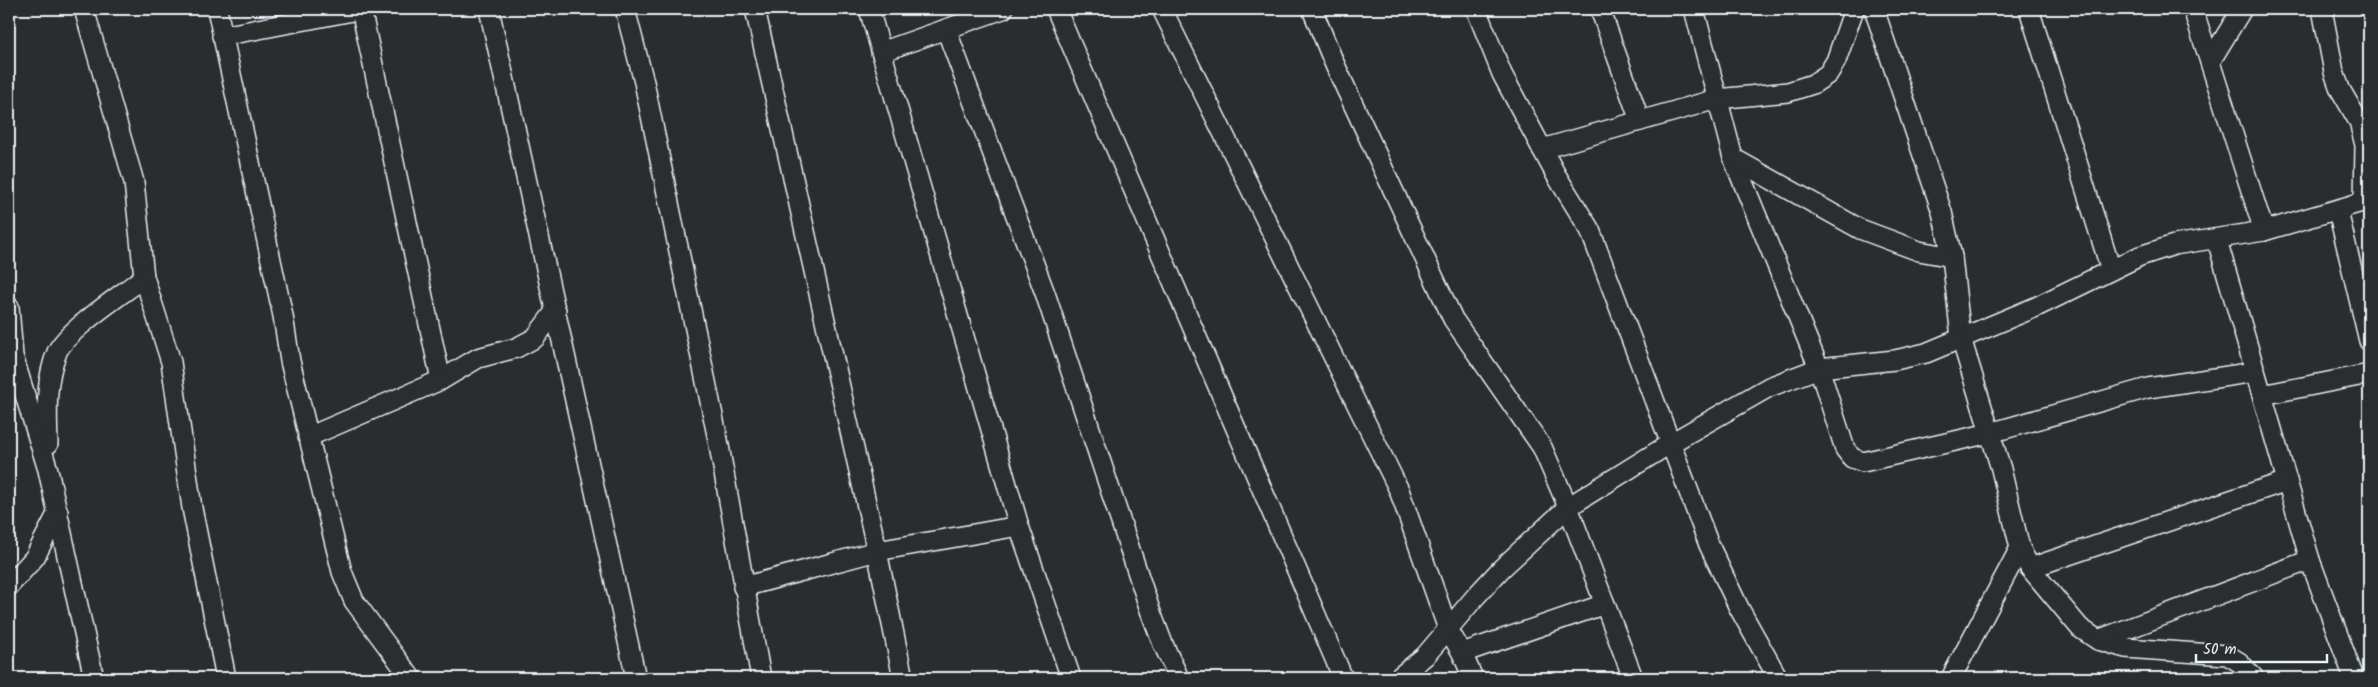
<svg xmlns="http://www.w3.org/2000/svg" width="2378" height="687" font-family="Kalam,sans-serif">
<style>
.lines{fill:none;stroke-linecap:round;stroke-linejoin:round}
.minor-casing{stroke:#e8f1f8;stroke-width:22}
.minor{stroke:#2a2d2e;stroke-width:19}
</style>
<rect width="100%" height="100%" fill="#2a2d2e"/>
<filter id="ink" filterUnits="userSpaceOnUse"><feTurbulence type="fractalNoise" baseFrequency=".02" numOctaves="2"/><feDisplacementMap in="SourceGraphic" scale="10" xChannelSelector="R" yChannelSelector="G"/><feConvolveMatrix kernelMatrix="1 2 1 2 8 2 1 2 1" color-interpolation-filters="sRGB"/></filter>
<g filter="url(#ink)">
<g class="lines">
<defs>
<g id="minor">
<polyline points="84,9 134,182 144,277 171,362 192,508 226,678"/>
<polyline points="217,9 283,316 290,361 342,572 354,601 411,678"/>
<polyline points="361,9 441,380"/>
<polyline points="489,9 636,678"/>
<polyline points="625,9 644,82 718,440 761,678"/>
<polyline points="755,9 877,551 903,678"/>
<polyline points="869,9 1019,526 1071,678"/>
<polyline points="1056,9 1343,678"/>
<polyline points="1162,9 1399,490 1448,629 1462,653 1473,678"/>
<polyline points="1312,9 1335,65 1453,319 1542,447 1568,507 1633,678"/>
<polyline points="1476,9 1502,74 1556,175 1590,230 1709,545 1739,608 1778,678"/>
<polyline points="1600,9 1640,121"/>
<polyline points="1694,9 1733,158 1819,368 1845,449 1852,458 1863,462 1990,433 2148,388 2255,372"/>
<polyline points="1874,9 1942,212 1952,257 1961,338 2001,469 2020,548 2030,568 2080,628 2098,640 2125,648 2227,655 2239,662 2254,678"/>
<polyline points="2029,9 2111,270"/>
<polyline points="2193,9 2264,231"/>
<polyline points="2322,9 2334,72 2340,89 2359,122 2365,145 2364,202"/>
<polyline points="946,29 1045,293 1150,610 1163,644 1179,678"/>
<polyline points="222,36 363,9"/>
<polyline points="881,52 1003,9"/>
<polyline points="2211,60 2242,9"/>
<polyline points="1542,149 1717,99 1788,92 1813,84 1828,74 1836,61 1854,9"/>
<polyline points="1733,158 1860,229 1919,251 1952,257"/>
<polyline points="2338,211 2369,341"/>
<polyline points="2217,240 2310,560 2354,678"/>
<polyline points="9,307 13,356 48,470 94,678"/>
<polyline points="2262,395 2369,374"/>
<polyline points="308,437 441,380 478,358 516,348 535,338 556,310"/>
<path d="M48 444C47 413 45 381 57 352 67 330 123 294 144 277"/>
<polyline points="2030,568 2287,481"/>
<polyline points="9,586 35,557 58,512"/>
<polyline points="743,587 877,551 1019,526"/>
<polyline points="2098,640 2310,560"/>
<polyline points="1462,653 1605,604"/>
<polyline points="1398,678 1425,656 1476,596 1502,568 1568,507 1671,443 1769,387 1819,368 1895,360 1926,353 2036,307 2140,256 2174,245 2264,231 2369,200"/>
<polyline points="1951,678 2020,548"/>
</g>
</defs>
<use href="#minor" class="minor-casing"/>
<use href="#minor" class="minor"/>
</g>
</g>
<rect width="2378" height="687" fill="none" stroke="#2a2d2e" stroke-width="30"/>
<rect x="15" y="15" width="2348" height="657" fill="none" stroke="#e8f1f8" stroke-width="2" filter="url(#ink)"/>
<path d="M2196 654v8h131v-8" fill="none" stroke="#e8f1f8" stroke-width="2.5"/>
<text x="2203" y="654" font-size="15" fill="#e8f1f8" stroke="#2a2d2e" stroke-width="4" paint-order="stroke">50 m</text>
</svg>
